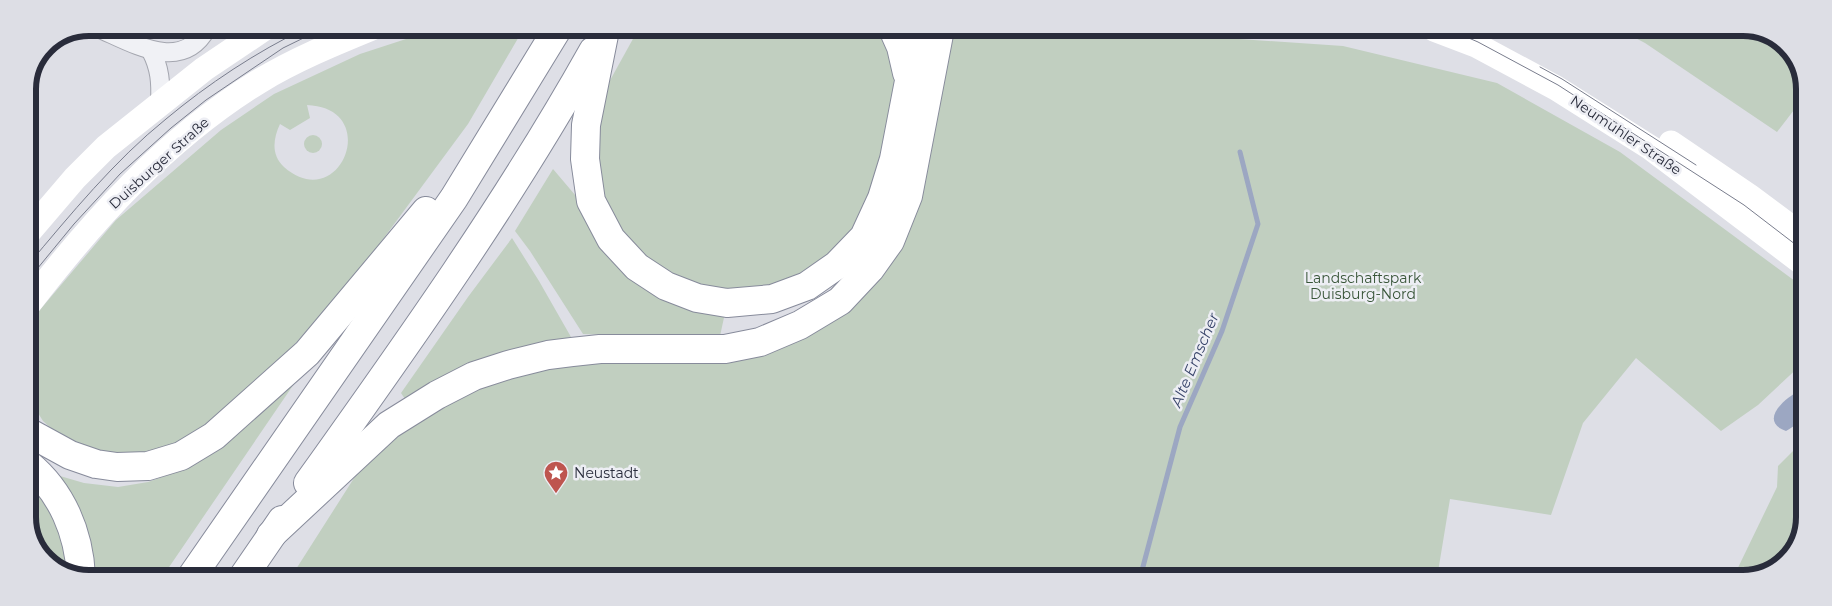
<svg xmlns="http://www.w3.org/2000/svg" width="1832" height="606" font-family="Montserrat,sans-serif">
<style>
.green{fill:#c1cfc0;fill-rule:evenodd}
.water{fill:#9ca7c2}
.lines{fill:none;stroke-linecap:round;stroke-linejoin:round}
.stream{stroke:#9ca7c2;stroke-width:5}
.minor-casing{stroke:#a4a6af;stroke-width:20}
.motorway-casing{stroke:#878b9b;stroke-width:30}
.minor{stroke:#f0f1f5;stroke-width:18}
.secondary{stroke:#fff;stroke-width:25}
.motorway{stroke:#fff;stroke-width:28}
.tram{stroke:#797d8d;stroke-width:1}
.labels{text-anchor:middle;stroke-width:5;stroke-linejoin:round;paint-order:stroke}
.street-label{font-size:14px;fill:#292c3b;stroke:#edeef4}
.park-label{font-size:14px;fill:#385538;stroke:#edeef4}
.poi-label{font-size:14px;fill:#292c3b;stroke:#edeef4;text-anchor:start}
.water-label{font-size:15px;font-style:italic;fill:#38446a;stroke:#edeef4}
.rim{fill:none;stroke:#292c3b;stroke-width:6}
</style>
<rect width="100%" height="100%" fill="#dedfe6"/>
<g class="green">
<path d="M433 28H524L468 124 361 269 312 325 266 376 211 425 174 448 123 460 65 441 43 421 28 397V324L116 220 221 130 274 94 360 54 406 39ZM307 105C383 108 340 216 284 167 271 155 273 139 280 124L290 130 310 118Z"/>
<polygon points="639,28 882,29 896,77 885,157 853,232 830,256 800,275 769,287 748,290 725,289 699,285 674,277 652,264 624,234 608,208 598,180 594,148 608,84"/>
<polygon points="965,29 1091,29 1343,46 1497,83 1620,152 1803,287 1803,363 1758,405 1721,431 1636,358 1583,423 1551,515 1450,499 1437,578 291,577 363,464 396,435 476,387 553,367 608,360 675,360 848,306 951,37 956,38"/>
<polygon points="1620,30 1759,30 1791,52 1804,85 1804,97 1777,132 1645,43"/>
<circle cx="313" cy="144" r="9"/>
<polygon points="553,169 581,202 592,225 725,313 720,336 660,337 583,334 530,251 515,231"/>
<polygon points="512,238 539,281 571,337 519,348 468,367 405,399 401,393 468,297"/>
<polygon points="296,381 163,576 97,576 90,545 55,483 60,476 84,483 118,487 148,482 182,470"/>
<polygon points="1803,441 1802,533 1780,565 1743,578 1733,578 1777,487 1778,466"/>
<path d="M28 482C54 506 63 538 67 572L41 554 28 521Z"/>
</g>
<path class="water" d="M1799 391 1803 395C1803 413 1803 422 1786 431 1758 421 1785 398 1799 391Z"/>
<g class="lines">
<polyline class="stream" points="1140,578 1180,427 1222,331 1258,224 1240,152"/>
<defs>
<g id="minor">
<path d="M98 28C133 43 182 74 207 28"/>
<polyline points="230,28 251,36"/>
<path d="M151 51C160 68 161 83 160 102"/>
</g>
<g id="motorway">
<polyline points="893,29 901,47 907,73"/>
<polyline points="605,30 586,125 585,159 591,201 611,239 637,267 666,286 697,298 727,303 772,299 807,286 837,265 864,237 882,198 894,159 919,29"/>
<polyline points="28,432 70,455 96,464 117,467 148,466 181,456 214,436 307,353 426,211"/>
<path d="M28 464C62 492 79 533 81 576"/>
<path d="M308 483C408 343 509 201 593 51"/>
<polyline points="271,535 389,425 437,395 474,376 508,365 548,355 572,352 600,349 725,349 760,342 800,325 840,301 870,269 890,241 908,196 940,29"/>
<polyline points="192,576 454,198 558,28"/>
<polyline points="243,577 282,520"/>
</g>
</defs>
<use href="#minor" class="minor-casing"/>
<use href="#motorway" class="motorway-casing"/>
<use href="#minor" class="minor"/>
<g class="secondary">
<polyline points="1434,29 1476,45 1556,88 1651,148 1804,264"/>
<polyline points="1671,143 1749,196 1804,237"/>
<polyline points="28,233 75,178 106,147 204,69 265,28"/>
<path d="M28 305C93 220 166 139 258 82 294 60 333 44 372 28"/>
</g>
<use href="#motorway" class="motorway"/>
<g class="tram">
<polyline points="1448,29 1478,42 1558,85 1744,205 1804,251"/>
<polyline points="1540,67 1562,79 1696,165"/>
<path d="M28 265C70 215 115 160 166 119 208 84 256 52 306 28"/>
<polyline points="28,280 74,224 120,174 171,128 206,100 283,48 324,28"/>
</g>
</g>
<defs>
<symbol id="sight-pin" viewBox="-11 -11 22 30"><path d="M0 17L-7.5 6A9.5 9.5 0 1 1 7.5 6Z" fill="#be554f" stroke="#edeef4"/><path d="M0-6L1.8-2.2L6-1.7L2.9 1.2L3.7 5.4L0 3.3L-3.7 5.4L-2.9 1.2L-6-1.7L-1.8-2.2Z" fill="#fff"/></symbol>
</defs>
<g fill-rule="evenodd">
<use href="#sight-pin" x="542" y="459" width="28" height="38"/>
</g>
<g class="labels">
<g class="street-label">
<text transform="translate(1626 135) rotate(34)" y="5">Neumühler Straße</text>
<text transform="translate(159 163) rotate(-42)" y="5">Duisburger Straße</text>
</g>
<g class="park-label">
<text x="1363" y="283">Landschaftspark<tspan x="1363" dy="16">Duisburg-Nord</tspan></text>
</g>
<g class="poi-label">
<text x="574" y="478">Neustadt</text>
</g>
<g class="water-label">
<text transform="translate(1195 360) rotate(-67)" y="5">Alte Emscher</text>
</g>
</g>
<path d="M0 0H1832V606H0ZM89 36H1743A53 53 0 0 1 1796 89V517A53 53 0 0 1 1743 570H89A53 53 0 0 1 36 517V89A53 53 0 0 1 89 36Z" fill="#dddee5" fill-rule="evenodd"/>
<path class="rim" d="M89 36H1743A53 53 0 0 1 1796 89V517A53 53 0 0 1 1743 570H89A53 53 0 0 1 36 517V89A53 53 0 0 1 89 36Z"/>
</svg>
